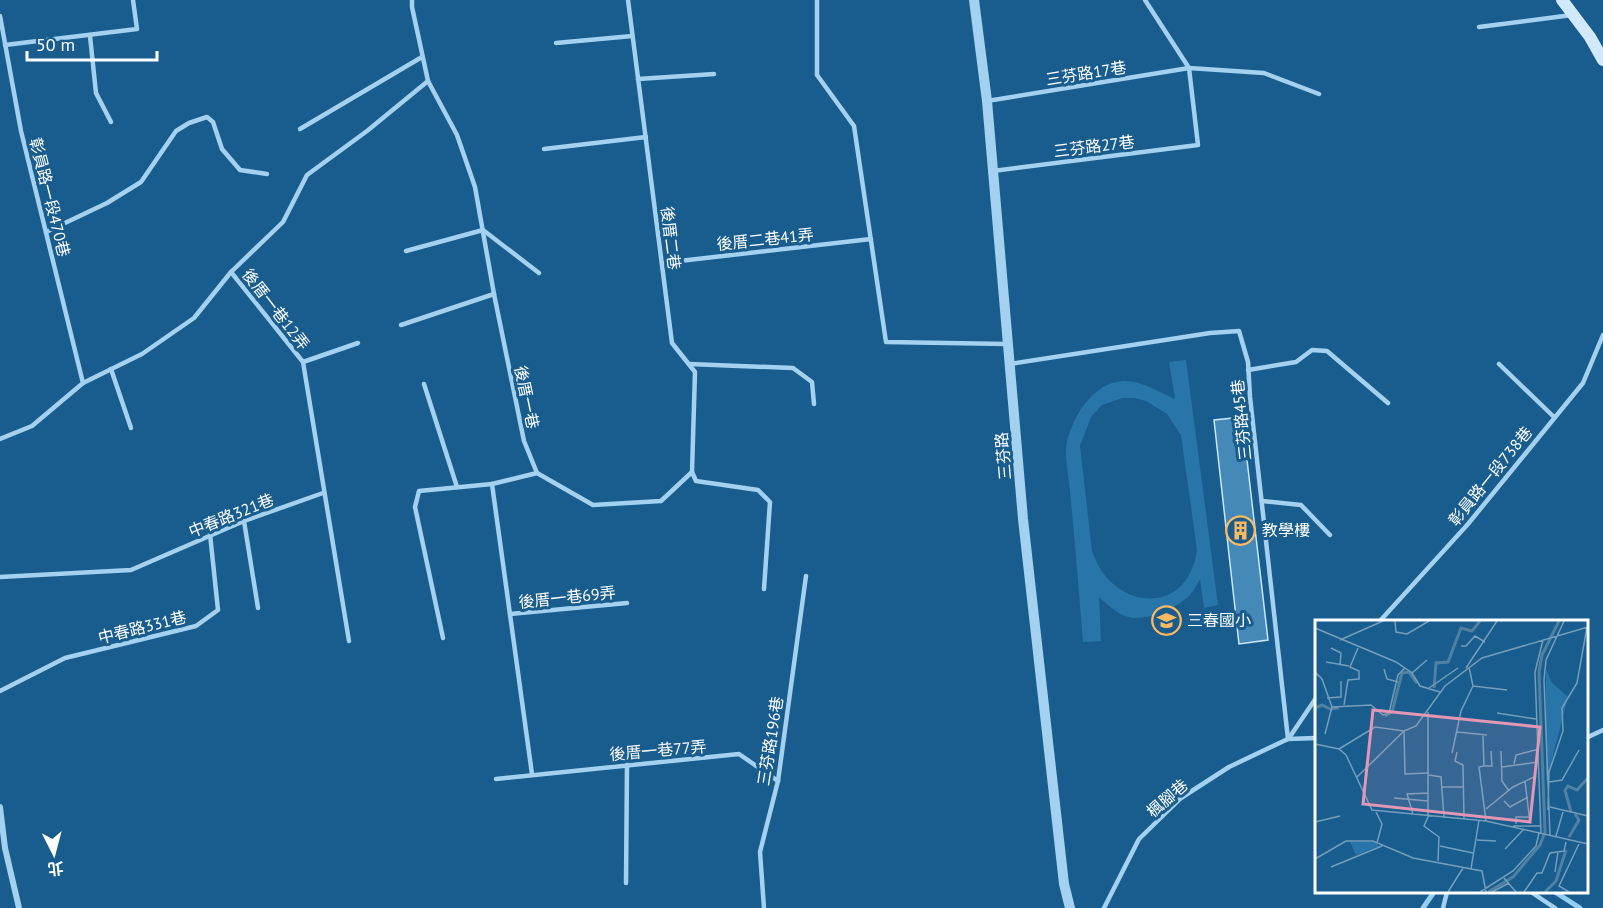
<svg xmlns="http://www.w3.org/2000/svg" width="1603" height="908" font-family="'PT Sans','Noto Sans TC',sans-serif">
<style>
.green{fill:#2876a9;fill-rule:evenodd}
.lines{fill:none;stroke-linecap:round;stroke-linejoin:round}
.stream{stroke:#96cef1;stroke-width:5}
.building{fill:#4589b8;stroke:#cae7fa;stroke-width:1.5}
.service{stroke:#a4d1ef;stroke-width:4.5}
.minor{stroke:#a4d1ef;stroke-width:6}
.tertiary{stroke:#a4d1ef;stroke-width:10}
.secondary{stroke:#d1e9fa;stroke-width:12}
.labels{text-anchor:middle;stroke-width:6;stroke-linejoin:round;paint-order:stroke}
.street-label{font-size:16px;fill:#fff;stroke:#185d8d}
.poi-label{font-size:16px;fill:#fff;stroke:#185d8d;text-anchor:start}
.inset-river{fill:none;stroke:#5080a2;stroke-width:3}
.inset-road{fill:none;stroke:#749ebb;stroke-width:1.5}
.view{fill:#e497b5;fill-opacity:0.15;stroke:#e497b5;stroke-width:3}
.inset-edge{fill:none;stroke:#fff;stroke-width:3}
</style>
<rect width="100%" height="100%" fill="#185d8d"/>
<path class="green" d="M1186 360 1218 605 1204 608 1200 579C1197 584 1194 590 1190 595 1176 609 1145 623 1125 616 1115 612 1107 604 1099 597L1101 641 1083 642C1079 592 1075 542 1070 491 1069 478 1064 454 1067 441 1074 415 1093 383 1123 381 1141 380 1159 392 1175 399L1169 362ZM1122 398H1134L1146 401 1167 414 1181 435 1197 550C1188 618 1111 611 1092 551L1080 446 1091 417 1102 405Z"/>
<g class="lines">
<g class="stream">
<polyline points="1555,892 1580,908"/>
<polyline points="1423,908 1434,892"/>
</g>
</g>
<polygon class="building" points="1242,417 1268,640 1239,644 1214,420"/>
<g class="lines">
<g class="service">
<polyline points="412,0 412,7 428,81 457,135 475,187 494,294 524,441 537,473 492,484 532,774"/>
<polyline points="628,0 672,343 695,372 692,472 696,481 758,490 770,502 764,589"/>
<polyline points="817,0 817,75 854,126 886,342 1007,344"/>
<polyline points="0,16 21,131 83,383"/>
<polyline points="1479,27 1572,15"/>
<polyline points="90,36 96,93 111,122"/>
<polyline points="556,43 632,36"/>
<polyline points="5,45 137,29 133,0"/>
<polyline points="638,79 714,74"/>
<polyline points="987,101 1189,68 1264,73 1319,94"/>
<polyline points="300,129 422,57"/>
<polyline points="544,149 646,137"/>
<polyline points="993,171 1198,145 1189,68 1145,0"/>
<polyline points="46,232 107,203 141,182 176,131 189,123 207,117 213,122 222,149 240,170 267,174"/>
<polyline points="406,251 483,230 539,273"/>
<polyline points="662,263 871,239"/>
<polyline points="231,272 303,362 349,641"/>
<polyline points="401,325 494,294"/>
<polyline points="303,362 358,343"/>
<polyline points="689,364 793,368 812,382 814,404"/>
<polyline points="1010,364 1210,333 1239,331 1248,362 1250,397 1288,739"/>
<polyline points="1499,364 1554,417"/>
<polyline points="111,369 131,428"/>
<polyline points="1248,370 1296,362 1312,350 1327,351 1388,403"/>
<polyline points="424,384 457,487"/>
<polyline points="0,439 32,426 83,383 142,354 194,318 231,272 283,222 307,175 367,131 428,81"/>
<polyline points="537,473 593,505 661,501 692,472"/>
<polyline points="1262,501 1301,505 1330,535"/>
<polyline points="244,521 258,608"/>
<polyline points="0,577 131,570 244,521 323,493"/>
<polyline points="510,614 627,603"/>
<polyline points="1379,622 1468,524 1583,383 1603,335"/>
<polyline points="443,638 415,507 419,491 492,484"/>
<polyline points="0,691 65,658 196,626 218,610 210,534"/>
<polyline points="1289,738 1316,698"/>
<polyline points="1586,738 1603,730"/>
<polyline points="496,779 739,754 778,781"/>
<polyline points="626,883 627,764"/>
<polyline points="1531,892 1555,908"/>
<polyline points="764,908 760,852 778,781 806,576"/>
<polyline points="1104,908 1139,839 1181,798 1229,767 1288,739 1316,738"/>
<polyline points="1443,908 1447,892"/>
</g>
<polyline class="minor" points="0,807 5,848 19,908"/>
<polyline class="tertiary" points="974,0 987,101 1023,519 1064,884 1070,908"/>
<polyline class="secondary" points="1562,0 1590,37 1603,60"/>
</g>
<defs>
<symbol id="building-ring" viewBox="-11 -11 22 22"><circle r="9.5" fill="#185d8d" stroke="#ffba61" stroke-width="1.5"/><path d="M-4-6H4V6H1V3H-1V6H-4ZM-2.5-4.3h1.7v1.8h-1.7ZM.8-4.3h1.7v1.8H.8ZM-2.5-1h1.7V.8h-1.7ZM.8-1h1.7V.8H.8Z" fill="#ffba61"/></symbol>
<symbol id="school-ring" viewBox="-11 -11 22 22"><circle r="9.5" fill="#185d8d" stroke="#ffba61" stroke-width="1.5"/><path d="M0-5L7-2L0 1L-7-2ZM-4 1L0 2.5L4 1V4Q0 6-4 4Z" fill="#ffba61"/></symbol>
</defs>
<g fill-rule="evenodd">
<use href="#building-ring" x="1224" y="514" width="33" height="33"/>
<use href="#school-ring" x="1150" y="604" width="33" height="33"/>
</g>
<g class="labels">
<g class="street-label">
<text transform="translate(1086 73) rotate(-9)" y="6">三芬路17巷</text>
<text transform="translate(1094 146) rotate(-7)" y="6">三芬路27巷</text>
<text transform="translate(50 197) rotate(76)" y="6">彰員路一段470巷</text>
<text transform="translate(671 238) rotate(83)" y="6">後厝二巷</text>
<text transform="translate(765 239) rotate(-6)" y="6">後厝二巷41弄</text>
<text transform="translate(276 309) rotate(52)" y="6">後厝一巷12弄</text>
<text transform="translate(527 397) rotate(78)" y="6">後厝一巷</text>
<text transform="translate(1241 420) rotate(-96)" y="6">三芬路45巷</text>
<text transform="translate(1003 456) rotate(-95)" y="6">三芬路</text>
<text transform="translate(1490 476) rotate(-51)" y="6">彰員路一段738巷</text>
<text transform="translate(231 515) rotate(-22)" y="6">中春路321巷</text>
<text transform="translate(567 597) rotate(-6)" y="6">後厝一巷69弄</text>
<text transform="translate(142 627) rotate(-14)" y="6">中春路331巷</text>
<text transform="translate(770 741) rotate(-81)" y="6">三芬路196巷</text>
<text transform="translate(658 750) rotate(-5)" y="6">後厝一巷77弄</text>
<text transform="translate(1167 798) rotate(-41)" y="6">楓腳巷</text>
</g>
<g class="poi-label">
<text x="1262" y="536">教學樓</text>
<text x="1187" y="626">三春國小</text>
</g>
</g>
<g transform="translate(1315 620)">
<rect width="273" height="273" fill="#185d8d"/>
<path d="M231 49 237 63 253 77 231 163ZM35 222H59L64 226 41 235Z" fill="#2876a9"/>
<path class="inset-river" d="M119 68 121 43 133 42 146 8 157 11 165 1M0 88 7 85 15 89 24 88M70 96 77 92 87 53 94 52 102 63M256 192 250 170 253 166 262 170 273 158M254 217 264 200 260 194M173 272 198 257 225 225 230 212 224 52 227 35 244 1M230 272 241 261 251 230"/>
<path class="inset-road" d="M80 1 81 12 92 14 114 1M0 8 81 42 97 53 105 66 125 72M25 20 68 1M146 26H151L160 16 170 22M16 28 26 33 25 45M11 42 34 46M151 48 182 1M69 49 72 59 83 62M0 52 7 59 17 87M97 53 112 40M158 66 192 70M114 68 143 48M12 78 26 77V61M29 85 33 60 44 59V51L35 47 43 28M113 92V197L109 206 124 217 123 241M182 93 221 99M89 111 90 154 114 153M142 112 172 115M10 114 17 87 56 85 68 95 74 93 83 55 90 48M168 116 169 146 164 147 171 201M0 124 24 129 31 135 57 190 171 201 273 224M24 129 60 107 89 111 101 106 130 66 167 38 273 7M186 131 187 161 194 171M142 132 140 141 148 145 149 199M137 133 146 91 158 66 154 47M199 144 201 135 224 129M169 146H177L176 131M187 147 223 142M114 155 126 157 129 198M42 157 89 111M210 161 215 203M234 162 247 160 264 130M127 167H149M79 178 113 181M189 181 195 187 213 177M235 187 273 196M171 189 198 167 221 156M233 190 234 152 248 111 247 88 262 63 272 7M61 192 67 204 62 223M98 194 92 174 113 173M0 202 25 196M201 204V197H215M198 206H225M226 213 220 52 228 20M235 215 229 60 231 40 249 1M241 216 248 192M162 220 181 221M125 226 158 233M190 229 208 210M0 239 31 221H58L98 238 167 251 171 272M16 247 67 226M156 249 164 200M240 252 243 232M189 258 201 272M133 272 148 248M165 272 198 251 221 226 224 213M177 272 194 263M209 272 222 253H227L235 233 249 231 251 222M254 272 244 266 264 224"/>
<path class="view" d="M58 90 225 107 215 202 48 184Z"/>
<rect width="273" height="273" class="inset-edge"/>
</g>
<g transform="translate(54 854) rotate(174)" stroke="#185d8d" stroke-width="4.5" paint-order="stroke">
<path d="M0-4.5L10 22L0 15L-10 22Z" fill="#ffffff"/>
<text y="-9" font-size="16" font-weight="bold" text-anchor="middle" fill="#ffffff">北</text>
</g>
<path d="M27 51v9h130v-9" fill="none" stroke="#ffffff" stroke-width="3"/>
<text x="36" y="51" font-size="18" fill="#ffffff" stroke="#185d8d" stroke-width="4.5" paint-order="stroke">50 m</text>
</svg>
